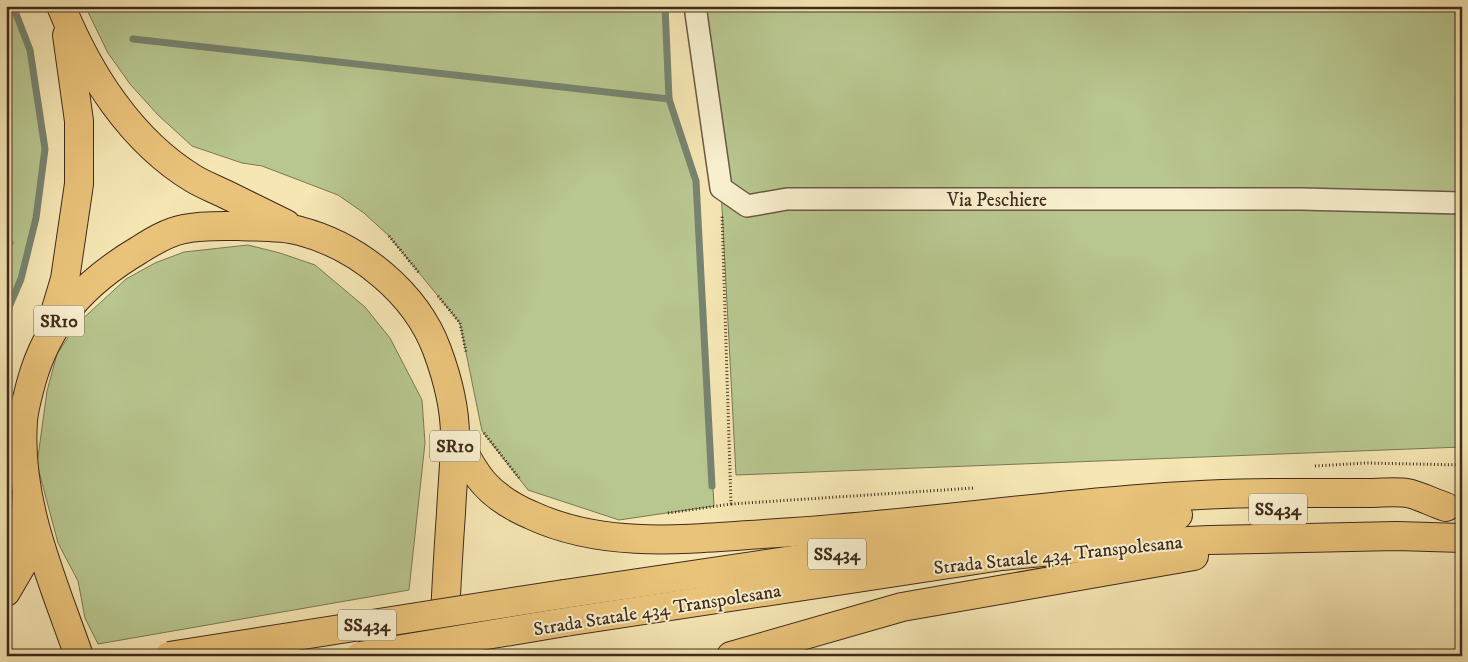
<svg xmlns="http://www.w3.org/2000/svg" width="1468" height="662" font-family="'IM FELL DW Pica',serif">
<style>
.green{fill:#b8c68f;stroke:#7c7856}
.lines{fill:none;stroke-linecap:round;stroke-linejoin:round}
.stream{stroke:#778470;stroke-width:7}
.minor-casing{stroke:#6c5942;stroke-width:24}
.primary-casing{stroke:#3f2a1c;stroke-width:30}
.trunk-casing{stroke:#3f2a1c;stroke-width:30}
.path{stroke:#3f2a1c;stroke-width:3;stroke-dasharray:1 2.5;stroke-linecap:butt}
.minor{stroke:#f8efce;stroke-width:21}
.primary{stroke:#eac37a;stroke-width:28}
.trunk{stroke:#eac37a;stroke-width:28}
.trunk-bridge-casing{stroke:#3f2a1c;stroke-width:30;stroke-linecap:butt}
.trunk-bridge{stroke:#eac37a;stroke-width:28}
.labels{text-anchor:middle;stroke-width:4;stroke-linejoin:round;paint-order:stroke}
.shield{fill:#f8efce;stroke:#766551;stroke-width:1}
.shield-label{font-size:18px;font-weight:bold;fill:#3f2a1c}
.street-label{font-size:19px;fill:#3f2a1c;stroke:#f8efce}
</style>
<rect width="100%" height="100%" fill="#f5e6b3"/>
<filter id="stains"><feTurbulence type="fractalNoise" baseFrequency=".004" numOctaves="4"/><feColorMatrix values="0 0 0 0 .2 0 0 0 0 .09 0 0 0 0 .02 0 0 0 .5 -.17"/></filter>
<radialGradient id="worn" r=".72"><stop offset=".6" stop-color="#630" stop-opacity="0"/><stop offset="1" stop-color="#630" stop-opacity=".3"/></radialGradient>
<g class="green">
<polygon points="6,6 13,6 30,50 45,149 36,218 21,279 6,314"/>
<polygon points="85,6 665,6 669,99 696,181 714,506 619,520 528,490 482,431 460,323 389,236 364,213 338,195 262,166 242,163 192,146 158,115 130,84 108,53"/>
<polygon points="695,6 1462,6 1462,447 736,475 721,188"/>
<polygon points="248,245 280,253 315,265 365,307 390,338 422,400 425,443 409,590 98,644 85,618 78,581 58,543 37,464 47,391 57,354 77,324 126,279 155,263 184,252"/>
</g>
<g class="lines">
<g class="stream">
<polyline points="665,6 669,99 696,181 712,486"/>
<polyline points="133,39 669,99"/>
<polyline points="6,242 10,243"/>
<polyline points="6,314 21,279 36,218 45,149 30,50 13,6"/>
</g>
<defs>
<polyline id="minor" points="695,6 721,188 747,206 787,199 1301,199 1462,203"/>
<g id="primary">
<path d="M61 6C88 73 131 141 194 179 204 185 215 189 225 194 245 204 266 214 286 224"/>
<polyline points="53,319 65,279 79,184 79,121 67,35"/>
<path d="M79 656C53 581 17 502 23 421 24 408 28 395 31 383 48 321 85 282 139 250 153 241 168 232 184 229 202 225 221 226 239 226 258 227 283 226 300 231 358 246 416 293 437 350 447 377 455 407 455 436 455 462 452 488 451 513 448 554 446 594 444 635"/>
</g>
<g id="trunk">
<path d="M455 434C474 475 487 496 531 515 608 551 696 538 778 533 947 523 1116 492 1287 493 1314 493 1342 493 1370 493 1382 493 1395 491 1407 493 1419 495 1433 503 1446 507"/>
<polyline points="6,592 23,563 27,494"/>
<polyline points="564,594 949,537 1178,515"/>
<polyline points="565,622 1002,556 1110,545 1209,540 1397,536 1462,538"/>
<polyline points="731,656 902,607 1194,556"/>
</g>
</defs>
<use href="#minor" class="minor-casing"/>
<use href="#primary" class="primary-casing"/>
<use href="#trunk" class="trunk-casing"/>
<g class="path">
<polyline points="389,236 420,274"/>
<polyline points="438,296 460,323 466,352"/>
<polyline points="484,433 520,479"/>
<polyline points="1315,466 1366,463 1462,465"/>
<polyline points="731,504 974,488"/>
<polyline points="668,513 731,504 722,216"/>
</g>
<use href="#minor" class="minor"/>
<use href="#primary" class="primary"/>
<use href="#trunk" class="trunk"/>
<defs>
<g id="trunk-bridge">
<polyline points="169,656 564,594"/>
<polyline points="360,656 565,622"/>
</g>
</defs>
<use href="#trunk-bridge" class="trunk-bridge-casing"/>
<use href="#trunk-bridge" class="trunk-bridge"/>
</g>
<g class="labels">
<g class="shield">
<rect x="34" y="305.5" width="50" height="31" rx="4"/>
<rect x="430" y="430.5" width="50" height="31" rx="4"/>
<rect x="1249" y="493.5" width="58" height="31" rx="4"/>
<rect x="808" y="538.5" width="58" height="31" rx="4"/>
<rect x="338" y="609.5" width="58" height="31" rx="4"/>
</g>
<g class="shield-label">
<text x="59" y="327">SR10</text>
<text x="455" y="452">SR10</text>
<text x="1278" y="515">SS434</text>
<text x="837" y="560">SS434</text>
<text x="367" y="631">SS434</text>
</g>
<g class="street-label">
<text x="997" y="206">Via Peschiere</text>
<text transform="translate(1058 554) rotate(-6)" y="7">Strada Statale 434 Transpolesana</text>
<text transform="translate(657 609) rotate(-9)" y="7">Strada Statale 434 Transpolesana</text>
</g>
</g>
<rect width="1468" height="662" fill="none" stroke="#f5e6b3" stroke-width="25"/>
<rect x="8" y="8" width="1453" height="647" fill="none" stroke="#3f2a1c" stroke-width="2.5"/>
<rect x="12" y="12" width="1443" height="637" fill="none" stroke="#3f2a1c"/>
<rect width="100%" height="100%" filter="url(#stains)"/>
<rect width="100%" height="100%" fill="url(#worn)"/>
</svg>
